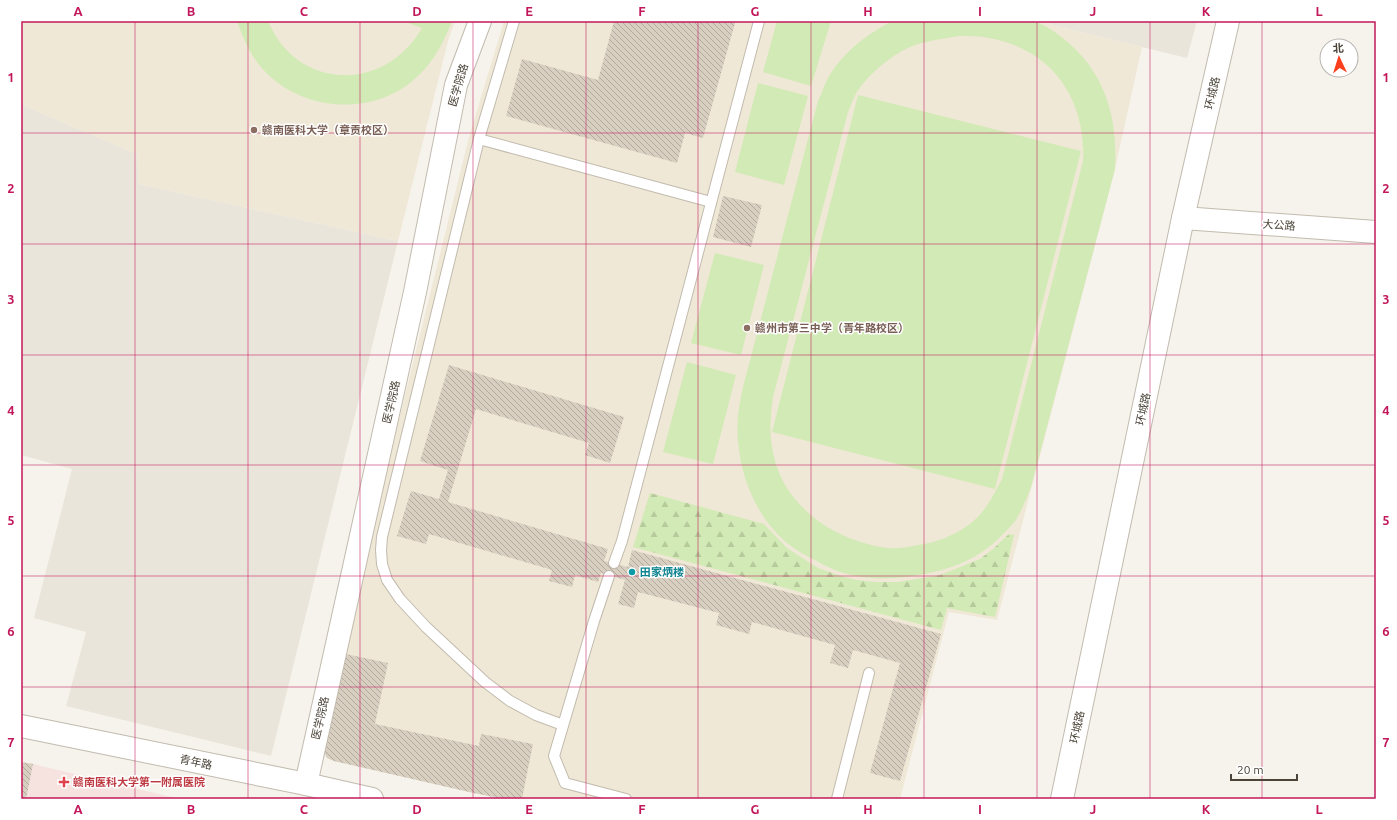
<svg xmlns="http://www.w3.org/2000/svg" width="1397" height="820" font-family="Ubuntu,'Noto Sans SC',sans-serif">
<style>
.residential{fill:#eae5da}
.education{fill:#efe8d6}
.medical{fill:#f6e3e0}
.forest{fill:url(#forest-firs)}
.pitch{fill:#d2eab5;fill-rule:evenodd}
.building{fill:url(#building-back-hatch)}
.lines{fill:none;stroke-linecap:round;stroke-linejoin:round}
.service-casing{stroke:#c2bbae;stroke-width:12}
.tertiary-casing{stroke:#c2bbae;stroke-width:24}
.service{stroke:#fff;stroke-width:10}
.tertiary{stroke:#fff;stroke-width:22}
.grid{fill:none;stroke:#c2185b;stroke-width:1;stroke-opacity:0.55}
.education-dot{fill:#8d6e63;stroke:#fff;stroke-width:1.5}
.culture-dot{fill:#0f9aa8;stroke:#fff;stroke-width:1.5}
.health-dot{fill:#e0444e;stroke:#fff;stroke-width:1.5}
.labels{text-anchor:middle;stroke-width:3;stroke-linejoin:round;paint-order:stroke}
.street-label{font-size:11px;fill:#4b4439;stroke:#fff}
.education-label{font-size:11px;font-weight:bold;fill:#785e54;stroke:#fff;text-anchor:start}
.culture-label{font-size:11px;font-weight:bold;fill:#0d838f;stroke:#fff;text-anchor:start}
.health-label{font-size:11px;font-weight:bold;fill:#be3a42;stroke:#fff;text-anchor:start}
.neatline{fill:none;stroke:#c2185b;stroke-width:1.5}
.grid-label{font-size:13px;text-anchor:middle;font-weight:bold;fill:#c2185b}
</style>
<defs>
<pattern id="forest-firs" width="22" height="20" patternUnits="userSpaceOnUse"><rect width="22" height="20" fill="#d2eab5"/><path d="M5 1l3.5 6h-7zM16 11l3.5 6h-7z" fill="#b6ca9c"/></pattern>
<pattern id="building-back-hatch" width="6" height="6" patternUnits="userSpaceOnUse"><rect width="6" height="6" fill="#d8cfc1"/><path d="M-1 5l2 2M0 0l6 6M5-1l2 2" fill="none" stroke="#b1aa9e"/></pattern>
</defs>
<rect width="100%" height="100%" fill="#f6f3ec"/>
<g class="residential">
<polygon points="1044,21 1197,21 1187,58 1055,26"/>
<polygon points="21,102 27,107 137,154 139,184 398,241 271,756 66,706 86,632 34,618 72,469 21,455"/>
</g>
<g class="education">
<polygon points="21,21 455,21 448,41 398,241 139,184 137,154 27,107 21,102"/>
<polygon points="504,21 1044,21 1055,26 1142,47 1115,169 997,620 949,612 900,799 503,799 334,761 327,758 341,653 469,137"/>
</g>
<polygon class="medical" points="21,762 33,764 180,799 21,799"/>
<polygon class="forest" points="650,493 764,524 787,548 818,568 838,575 856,580 876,582 898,582 940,575 980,559 993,549 1009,534 1014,535 995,617 947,608 941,630 633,547"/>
<g class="pitch">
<path d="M237 21H268C297 91 385 93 422 28L403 21H452C444 41 435 60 419 75 376 118 300 113 261 67 249 53 243 38 237 21Z"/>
<polygon points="777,21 831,21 811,86 763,72"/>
<path d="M892 21C925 21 957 21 989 21 1002 21 1020 19 1032 21 1043 23 1055 32 1064 39 1105 72 1118 117 1115 169L1031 487C1027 498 1022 509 1016 520 1011 526 1005 532 1000 537 978 559 954 568 925 574 904 578 883 580 862 577 846 575 830 569 817 561 808 557 799 552 791 546 759 522 741 480 738 441 736 422 739 405 743 387L818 101C822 93 824 85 828 78 842 53 867 34 892 21ZM959 36C969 36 979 36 989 38 1052 49 1086 99 1083 161L1002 479C996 490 991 501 983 511 968 530 942 542 918 545 908 547 898 549 888 548 838 542 786 509 774 457 769 437 770 418 773 397L848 112C851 106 853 98 857 92 867 76 890 56 908 48 923 41 942 39 959 36Z"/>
<polygon points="758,83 808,96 784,185 735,172"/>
<polygon points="858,95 1081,151 995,489 772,432"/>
<polygon points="715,253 764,265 741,355 691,343"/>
<polygon points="687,362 736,375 713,464 663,452"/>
</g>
<g class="building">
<polygon points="614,21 727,21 735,23 703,138 685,133 677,163 506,116 522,59 598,80"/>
<polygon points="723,196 762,205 751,247 713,237"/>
<polygon points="449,365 624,417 610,463 585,455 589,443 476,409 448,502 608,549 604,561 628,567 632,550 941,634 900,781 870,773 900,663 853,650 848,668 830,663 835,645 752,622 749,634 716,625 719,613 638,592 634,608 618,604 625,580 601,573 598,582 575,575 572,587 549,581 552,570 429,534 426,544 397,536 411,491 439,499 448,470 420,461"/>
<polygon points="341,653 388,663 375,724 479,746 481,734 533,744 522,799 503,799 469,792 334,761 327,758 323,751"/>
<polygon points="21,762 33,764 26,799 21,799"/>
</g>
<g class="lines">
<defs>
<g id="service">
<polyline points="514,21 479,139 382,537 381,550 382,564 387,580 400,599 426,627 485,682 510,701 536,715 563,725"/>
<polyline points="479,139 711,202"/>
<polyline points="614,563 622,541 759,21"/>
<polyline points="609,576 594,621 554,756 565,783 626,799"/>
<polyline points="837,799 869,673"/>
</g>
<g id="tertiary">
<polyline points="1183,218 1376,232"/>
<polyline points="21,726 306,784 372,799"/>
<polyline points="306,784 415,292 456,85 480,21"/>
<polyline points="1062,799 1183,218 1228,21"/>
</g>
</defs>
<use href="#service" class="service-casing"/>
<use href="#tertiary" class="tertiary-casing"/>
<use href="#service" class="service"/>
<use href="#tertiary" class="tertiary"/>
</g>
<path class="grid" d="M135 21V799M248 21V799M360 21V799M473 21V799M586 21V799M698 21V799M811 21V799M924 21V799M1037 21V799M1150 21V799M1262 21V799M21 133H1376M21 244H1376M21 355H1376M21 465H1376M21 576H1376M21 687H1376"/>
<g class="education-dot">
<circle cx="254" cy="130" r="4"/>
<circle cx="747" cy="328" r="4"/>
</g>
<circle class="culture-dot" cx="632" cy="572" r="4"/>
<path class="health-dot" d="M62 776h4v4h4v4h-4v4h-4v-4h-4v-4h4z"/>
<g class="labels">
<g class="street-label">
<text transform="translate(458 85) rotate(-74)" y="4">医学院路</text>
<text transform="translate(1212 93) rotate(-77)" y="4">环城路</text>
<text transform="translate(1279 225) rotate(4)" y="4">大公路</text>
<text transform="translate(391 402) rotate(-77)" y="4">医学院路</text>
<text transform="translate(1143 409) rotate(-78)" y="4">环城路</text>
<text transform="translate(320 718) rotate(-77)" y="4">医学院路</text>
<text transform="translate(1077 727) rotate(-78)" y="4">环城路</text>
<text transform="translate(196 762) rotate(12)" y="4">青年路</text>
</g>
<g class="education-label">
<text x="262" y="134">赣南医科大学（章贡校区）</text>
<text x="755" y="332">赣州市第三中学（青年路校区）</text>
</g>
<g class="culture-label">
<text x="640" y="576">田家炳楼</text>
</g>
<g class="health-label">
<text x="73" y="786">赣南医科大学第一附属医院</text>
</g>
</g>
<rect width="1397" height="820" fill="none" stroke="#ffffff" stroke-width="44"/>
<g transform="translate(1339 58) rotate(356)"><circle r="19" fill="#ffffff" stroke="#b7b4b0"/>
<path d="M0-3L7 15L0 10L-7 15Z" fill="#fc3f1d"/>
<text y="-6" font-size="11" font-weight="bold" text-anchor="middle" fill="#4b4439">北</text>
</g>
<path d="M1231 774v6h66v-6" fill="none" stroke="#4b4439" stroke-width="2"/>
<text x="1237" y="774" font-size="12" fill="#4b4439" stroke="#ffffff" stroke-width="3" paint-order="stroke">20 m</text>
<rect x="22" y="22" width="1353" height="776" class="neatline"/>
<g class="grid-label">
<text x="78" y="16">A</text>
<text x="191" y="16">B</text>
<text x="304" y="16">C</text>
<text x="417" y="16">D</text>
<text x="529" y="16">E</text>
<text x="642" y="16">F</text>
<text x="755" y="16">G</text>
<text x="868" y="16">H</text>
<text x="980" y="16">I</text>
<text x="1093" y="16">J</text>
<text x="1206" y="16">K</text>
<text x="1319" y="16">L</text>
<text x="11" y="82">1</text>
<text x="1386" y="82">1</text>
<text x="11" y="193">2</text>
<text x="1386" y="193">2</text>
<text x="11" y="304">3</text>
<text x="1386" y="304">3</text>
<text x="11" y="415">4</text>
<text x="1386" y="415">4</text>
<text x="11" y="525">5</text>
<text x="1386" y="525">5</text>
<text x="11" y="636">6</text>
<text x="1386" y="636">6</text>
<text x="11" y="747">7</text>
<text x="1386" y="747">7</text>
<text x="78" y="814">A</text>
<text x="191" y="814">B</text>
<text x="304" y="814">C</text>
<text x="417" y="814">D</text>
<text x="529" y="814">E</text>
<text x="642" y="814">F</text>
<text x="755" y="814">G</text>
<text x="868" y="814">H</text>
<text x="980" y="814">I</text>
<text x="1093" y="814">J</text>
<text x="1206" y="814">K</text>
<text x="1319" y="814">L</text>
</g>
</svg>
